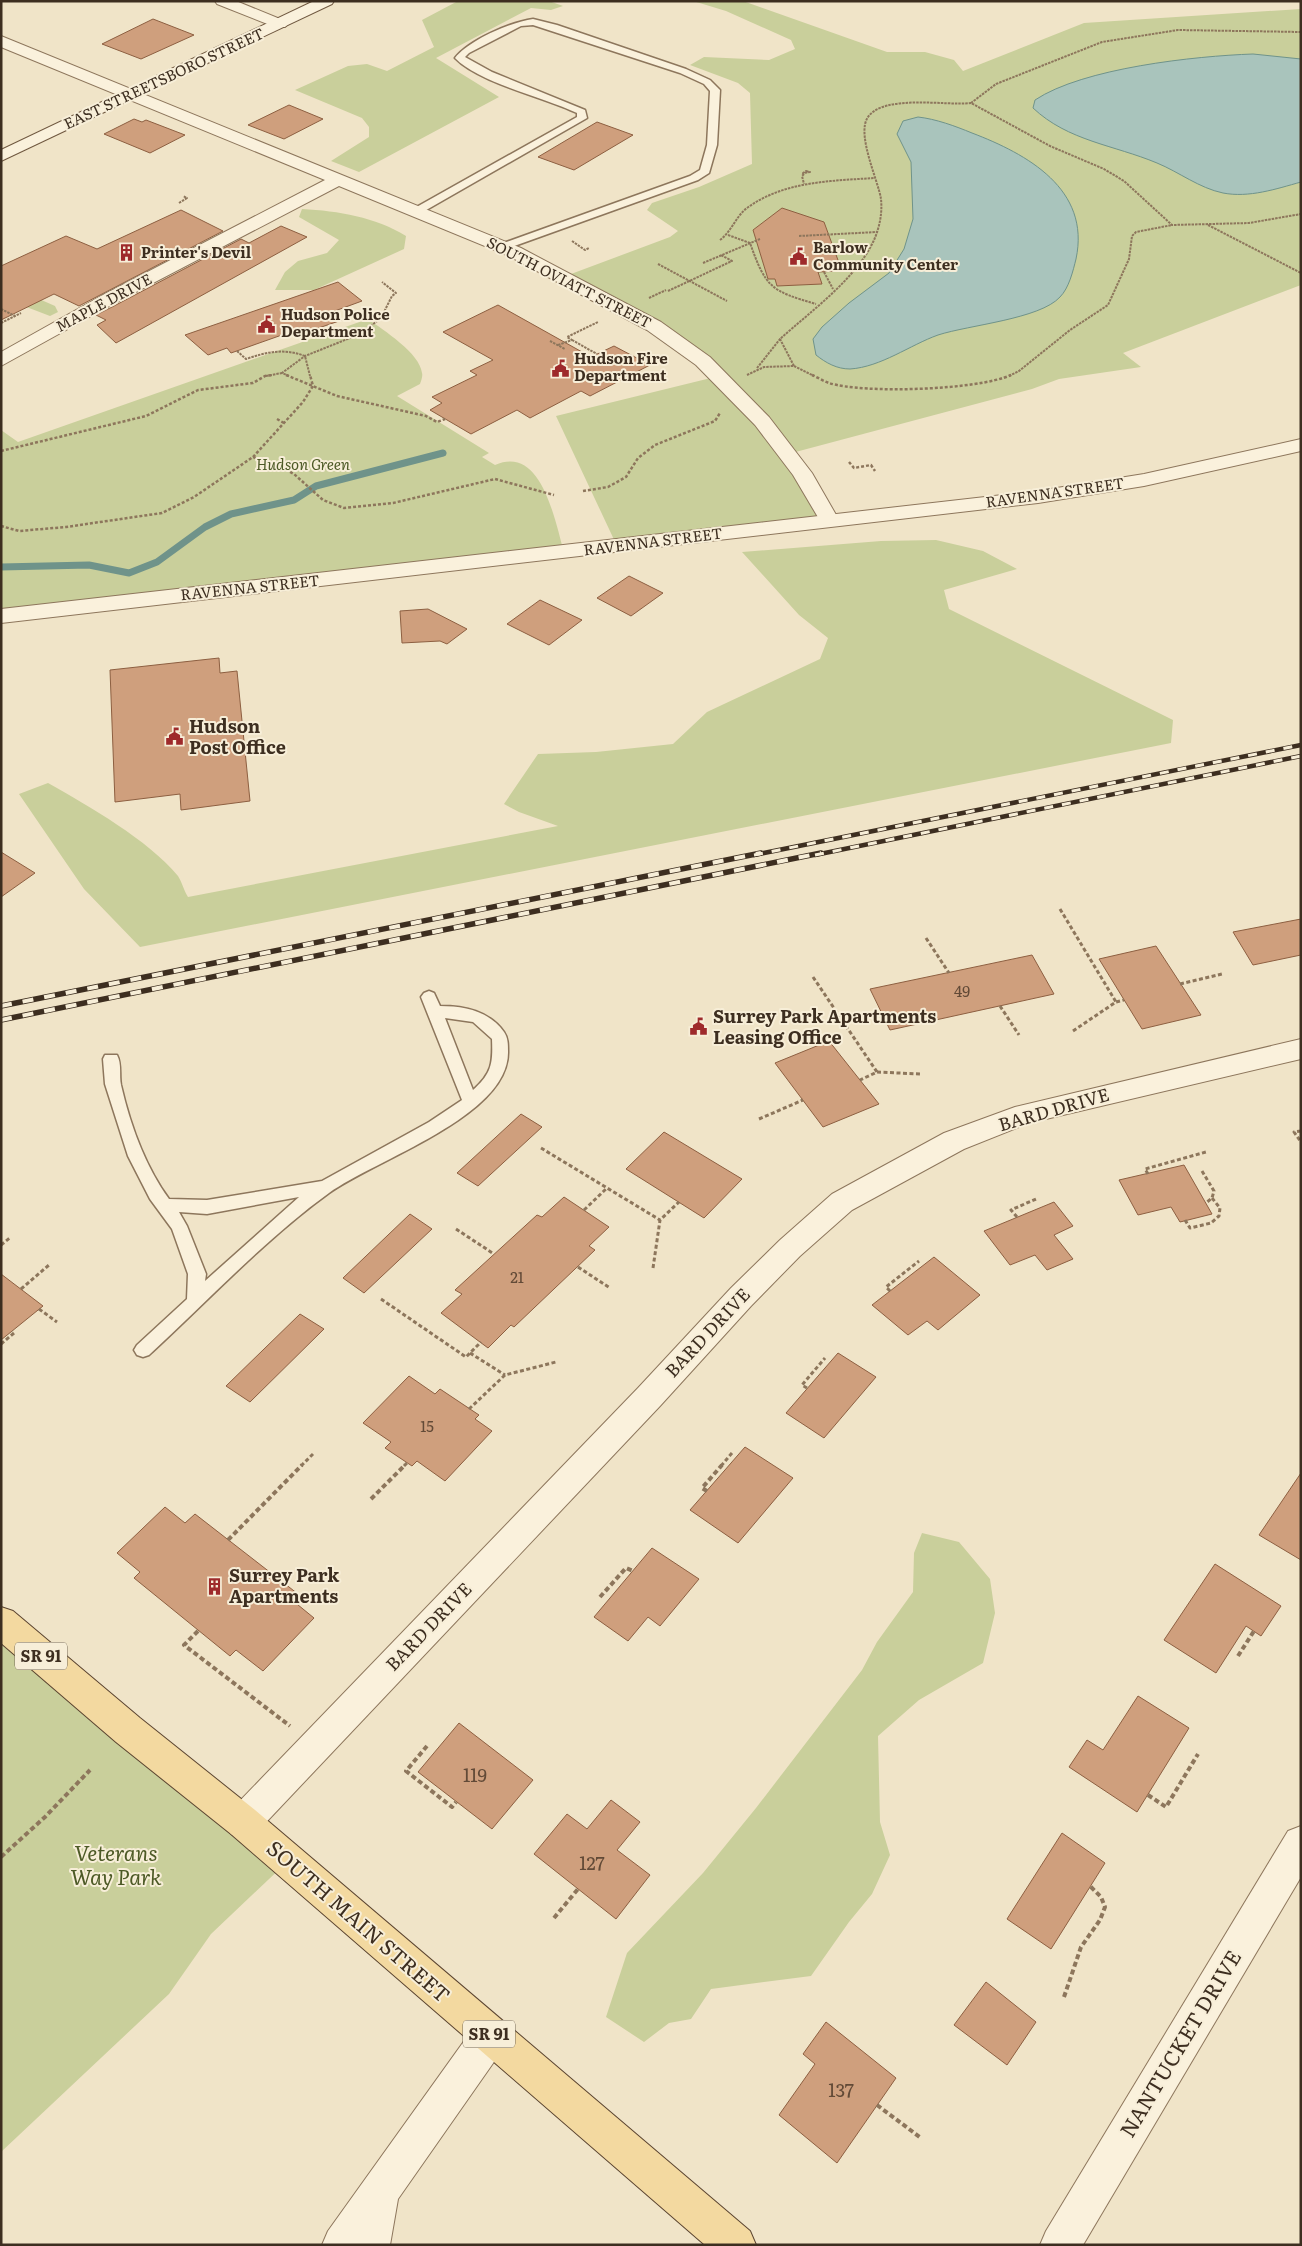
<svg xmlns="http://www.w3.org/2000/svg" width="1302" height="2246" font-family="Literata,serif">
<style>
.green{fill:#c9cf9b}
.water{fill:#a9c4bc;stroke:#6f938a}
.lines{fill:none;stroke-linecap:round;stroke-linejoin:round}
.stream{stroke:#6f938a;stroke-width:7}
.building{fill:#cf9f7d;stroke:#8d5f41}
.service-casing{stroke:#8d765c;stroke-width:3}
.minor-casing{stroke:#8d765c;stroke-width:2}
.tertiary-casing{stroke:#8d765c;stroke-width:2}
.secondary-casing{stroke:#6f573f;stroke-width:2}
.primary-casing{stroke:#5b4430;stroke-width:2}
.path-far3{stroke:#8d765c;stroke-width:2;stroke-dasharray:2.5 1;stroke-linecap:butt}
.path-far2{stroke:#8d765c;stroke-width:2.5;stroke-dasharray:3 2;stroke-linecap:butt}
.path-far1{stroke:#8d765c;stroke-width:3;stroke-dasharray:4 2.5;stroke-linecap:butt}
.path{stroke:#8d765c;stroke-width:4;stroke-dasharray:5 3;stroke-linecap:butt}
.service{fill:#faf1dc;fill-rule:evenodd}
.minor{fill:#faf1dc;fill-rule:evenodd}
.tertiary{fill:#faf1dc;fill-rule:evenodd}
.secondary{fill:#faf1dc;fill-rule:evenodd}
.primary{fill:#f3d9a0;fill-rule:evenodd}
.rail-far1-casing{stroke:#3d2e20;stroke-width:4.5}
.rail-casing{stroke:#3d2e20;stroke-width:5.5}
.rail-far1{stroke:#f7eed8;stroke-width:3;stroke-dasharray:9;stroke-linecap:butt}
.rail{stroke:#f7eed8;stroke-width:4;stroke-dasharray:11;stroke-linecap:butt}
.labels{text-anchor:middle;stroke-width:4;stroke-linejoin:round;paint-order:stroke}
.far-street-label{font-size:15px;fill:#3d2e20;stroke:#f7eed8}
.far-poi-label{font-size:15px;font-weight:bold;fill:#3d2e20;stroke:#f7eed8;text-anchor:start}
.far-park-label{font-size:15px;font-style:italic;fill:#4d5a26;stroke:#f7eed8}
.number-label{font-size:15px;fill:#624a37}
.shield{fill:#f7eed8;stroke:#756857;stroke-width:1}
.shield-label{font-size:16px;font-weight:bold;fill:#3d2e20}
.poi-label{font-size:18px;font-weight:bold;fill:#3d2e20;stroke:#f7eed8;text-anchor:start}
.street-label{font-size:18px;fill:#3d2e20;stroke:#f7eed8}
.near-number-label{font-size:18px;fill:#624a37}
.near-park-label{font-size:21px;font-style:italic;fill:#4d5a26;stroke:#f7eed8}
.near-street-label{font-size:21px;fill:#3d2e20;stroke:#f7eed8}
</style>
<rect width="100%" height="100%" fill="#f0e4c8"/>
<g class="green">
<polygon points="458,1 549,1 563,6 551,10 531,8 436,58 499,97 359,172 331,161 369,137 369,127 362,118 295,90 348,66 367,64 387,71 434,47 422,20"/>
<polygon points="693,1 743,1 887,52 925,52 954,60 963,71 1084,23 1301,9 1301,285 1123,353 1141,367 1059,379 1032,389 788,454 829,520 617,546 556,416 719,376 703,361 563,277 670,237 678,231 647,210 652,203 699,187 752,164 750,93 738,83 690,65 704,57 769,60 795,49 791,40 726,11"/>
<path d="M302 209C339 211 375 217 406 236L404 249 314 290H275L285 272 298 261 327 253 339 240 299 217Z"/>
<polygon points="5,284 55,306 58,312 50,316 16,303"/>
<path d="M368 319C383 330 420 353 422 373 423 376 421 381 420 384L397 396 489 453 482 457 495 465C542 444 555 522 564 552L1 616V430L18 442Z"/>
<path d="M936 540 983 551 1017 569 944 590 949 609 1173 720 1171 743 140 947 84 889 19 794 48 783C90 807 147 839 178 876 182 882 184 891 188 897L558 826 519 812 504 804 538 754 596 752 673 744 707 712 820 659 828 638 799 615 742 552 881 541Z"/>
<polygon points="922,1533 959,1542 990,1579 995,1613 983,1663 919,1700 878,1736 880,1822 890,1855 872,1894 849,1922 811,1976 711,1989 691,2019 669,2023 644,2042 606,2017 627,1953 703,1873 756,1808 862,1670 877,1642 913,1592 914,1553"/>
<polygon points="1,1621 287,1862 211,1934 169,1994 1,2152"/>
</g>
<g class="water">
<path d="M1253 54 1301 59V182C1276 189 1249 198 1223 193 1199 188 1179 172 1157 163 1114 145 1068 141 1033 108L1035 100C1083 68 1195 56 1253 54Z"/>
<path d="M918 117C936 119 955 126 972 133 1027 154 1091 189 1076 259 1073 271 1069 288 1060 297 1040 319 969 325 938 335 910 345 881 367 850 369 837 369 826 363 816 355L813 339 822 327 849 303 889 273 904 249 913 219 911 162 897 134 903 121Z"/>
</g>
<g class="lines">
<polyline class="stream" points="1,567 89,565 129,573 157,562 205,527 231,514 294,500 316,486 443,453"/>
</g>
<g class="building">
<polygon points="153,19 194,35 141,59 102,44"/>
<polygon points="289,105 323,119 284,139 248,125"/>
<polygon points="134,119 142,122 146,120 185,135 150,153 104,134"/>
<polygon points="597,122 633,135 574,170 538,157"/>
<polygon points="782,208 824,222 842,271 818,272 822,284 777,286 775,279 768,279 753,230"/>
<polygon points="181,210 223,231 79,306 54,294 1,320 1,266 66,236 97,249"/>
<polygon points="281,226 307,237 116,343 97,325 106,320 96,315 114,306 241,239 249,243"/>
<polygon points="338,282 362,301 332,312 342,320 301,334 296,330 231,353 227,348 208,355 185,335"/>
<polygon points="498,305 591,357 614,346 650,365 590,396 581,391 530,418 517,410 471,434 430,410 442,403 432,397 477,375 470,371 493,360 443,332"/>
<polygon points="629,576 663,593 631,616 597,598"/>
<polygon points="540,600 582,620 549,645 507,624"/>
<polygon points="428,609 467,629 447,644 440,641 402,643 400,611"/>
<polygon points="219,658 220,673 237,671 250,801 181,810 180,794 115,802 110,670"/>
<polygon points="1,852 35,873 1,897"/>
<polygon points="1301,919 1301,955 1253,965 1233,932"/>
<polygon points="1156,946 1201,1015 1142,1029 1099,959"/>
<polygon points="1032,955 1054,994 890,1030 870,989"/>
<polygon points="829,1041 879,1104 823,1127 775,1063"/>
<polygon points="521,1114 542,1127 478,1186 457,1173"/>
<polygon points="664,1132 742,1179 704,1218 626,1169"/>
<polygon points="1184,1165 1212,1214 1180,1222 1171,1207 1138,1215 1119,1180"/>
<polygon points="564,1197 609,1227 589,1246 595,1250 514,1327 511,1325 488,1348 441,1313 462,1294 455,1290 537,1215 542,1217"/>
<polygon points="1054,1202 1073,1226 1054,1235 1073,1259 1047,1270 1035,1255 1010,1265 984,1231"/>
<polygon points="410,1214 432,1229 364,1293 343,1278"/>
<polygon points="934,1257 980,1295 938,1330 927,1321 908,1335 872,1305"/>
<polygon points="1,1274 43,1306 1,1340"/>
<polygon points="300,1314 324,1329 250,1402 226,1386"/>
<polygon points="838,1353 876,1377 824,1438 786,1413"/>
<polygon points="409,1376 435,1394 440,1389 479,1415 475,1419 492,1431 445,1481 417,1461 412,1466 385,1448 391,1442 363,1423"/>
<polygon points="745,1447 793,1478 738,1543 690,1510"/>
<polygon points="1301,1473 1301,1560 1259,1535"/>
<polygon points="165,1507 185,1523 195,1514 298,1594 292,1600 314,1618 263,1671 236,1650 230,1656 134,1578 140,1572 117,1553"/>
<polygon points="652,1548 699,1579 660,1626 648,1617 628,1641 594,1617"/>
<polygon points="1215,1564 1281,1606 1261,1636 1246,1626 1216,1673 1164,1640"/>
<polygon points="1138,1696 1189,1728 1137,1812 1069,1767 1087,1740 1103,1750"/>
<polygon points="459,1723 533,1780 492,1829 418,1772"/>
<polygon points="611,1800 640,1822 617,1850 650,1875 616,1919 534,1854 567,1814 587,1829"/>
<polygon points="1062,1833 1105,1863 1051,1949 1007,1919"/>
<polygon points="986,1982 1036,2022 1007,2065 954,2025"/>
<polygon points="826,2022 896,2078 837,2163 779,2115 815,2064 803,2054"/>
</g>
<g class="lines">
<defs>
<g id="service">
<path d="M533 19 557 25 686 69 710 80 720 90 717 145 709 173 698 180 506 249H498V245L690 176 700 170 707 145 710 91 704 84 680 73 533 25 521 26 469 53 465 57 492 72 585 110 587 118 421 213H413V209L577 117V113C544 97 479 83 455 58 469 40 511 22 533 19Z"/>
<path d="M429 991 434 993 440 1006C465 1006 489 1011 504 1032 508 1038 508 1044 508 1051 510 1116 376 1159 329 1193 264 1240 208 1301 149 1355L143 1357 137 1355 134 1350 137 1345 187 1299 188 1274 172 1229 150 1199 128 1156 105 1084 103 1059 105 1055H117C122 1064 119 1075 121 1085 130 1124 145 1166 169 1199L207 1200 322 1181 429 1122 462 1100 421 997 424 993ZM445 1018 473 1022 492 1039C493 1063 492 1073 473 1090ZM299 1197 205 1281 206 1274 187 1226 179 1212 207 1214Z"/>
</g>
<g id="minor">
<polygon points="215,1 236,1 285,21 288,24 285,27 275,27 217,4"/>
<polygon points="1,36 521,248 661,322 710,357 769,417 812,473 839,520 836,524 829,526 822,524 793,475 755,425 696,365 647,330 509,256 339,186 113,304 1,366 1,352 101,296 325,180 1,47"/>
<polygon points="1301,1039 1301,1059 1029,1123 964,1149 852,1210 800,1256 751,1306 660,1406 255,1834 243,1839 231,1834 225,1822 231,1810 638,1388 731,1288 780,1240 832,1194 944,1133 1015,1107"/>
<polygon points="1301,1826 1301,1877 1083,2245 1040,2245 1046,2231 1288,1831"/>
<polygon points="490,2017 503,2023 509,2036 503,2049 398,2199 390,2245 322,2245 328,2231 477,2023"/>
</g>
<polygon id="tertiary" points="1301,439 1301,451 1144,486 1038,503 1,623 1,609 1038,491 1144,474"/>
<polygon id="secondary" points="314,1 334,1 332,4 1,161 1,150"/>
<polygon id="primary" points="1,1607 13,1611 140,1718 255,1810 750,2231 756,2245 705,2245 231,1834 116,1742 1,1643"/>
</defs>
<use href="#service" class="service-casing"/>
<use href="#minor" class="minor-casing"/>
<use href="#tertiary" class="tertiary-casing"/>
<use href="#secondary" class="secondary-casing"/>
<use href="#primary" class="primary-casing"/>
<g class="path-far3">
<polyline points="1301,32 1178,30 1102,42 996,84 971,103 1050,146 1104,169 1124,181 1172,225 1249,223 1301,214"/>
<polygon points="806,171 810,172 803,173"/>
<polyline points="804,174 802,176 804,184"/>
<polyline points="179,203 187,198 183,196"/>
<polyline points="1208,225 1301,273"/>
<path d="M728 235 750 243C766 288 771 291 816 304"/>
<polyline points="799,236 877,232"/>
<path d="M720 240C732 231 736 216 747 208 784 181 831 181 874 178"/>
<polyline points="572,241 585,250 589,248"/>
<polyline points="703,263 760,239"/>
<polyline points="658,264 727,301"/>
<polyline points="824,272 833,289"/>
<polyline points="668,291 732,261 721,255"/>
<polyline points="649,298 666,290"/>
<polyline points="1,309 15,316"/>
<polyline points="1,323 21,313"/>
<polyline points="572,340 597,354"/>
<polyline points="550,341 565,349"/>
<polyline points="558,345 572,340 567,337 598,322"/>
<path d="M237 351 246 359C267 352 283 348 305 356L310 376"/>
<polyline points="794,366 814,376"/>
<polyline points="757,368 780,339"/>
<path d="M747 375 764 367 794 366 780 339C812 310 866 272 878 229 881 219 882 209 881 199 878 180 856 134 868 117 884 94 946 106 971 103"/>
<polyline points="266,376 282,373"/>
<polyline points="289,376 282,373 305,356 360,334 381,318 392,296 396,293 382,282"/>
<polyline points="1009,376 1019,371 1070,330 1108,305 1129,259 1132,236 1136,232 1172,225"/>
</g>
<g class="path-far2">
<polyline points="286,375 337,396 426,416 437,422 445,419"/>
<path d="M812 375C817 377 823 381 829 383 863 394 979 390 1011 375"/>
<polyline points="277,419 284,423"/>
<polyline points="1,451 146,416 198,390 253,383 265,376 273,375"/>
<polyline points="253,457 303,402 313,386 310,375"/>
<polyline points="849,462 854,468 871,465 875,471"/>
<polyline points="583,491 608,487 626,477 638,458 655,445 715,421 720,413"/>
<polyline points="1,526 19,531 66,527 162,513 194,497 253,457 277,465 294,474 323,500 344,508 393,503 495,479 554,495"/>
</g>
<g class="path-far1">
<polyline points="1060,909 1116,1002"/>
<polyline points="926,938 949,973"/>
<polyline points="813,977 877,1072 860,1080"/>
<polyline points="1180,984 1222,974"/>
<polyline points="1000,1006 1019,1035"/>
<polyline points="1073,1031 1116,1002 1124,1000"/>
<polyline points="877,1072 920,1074"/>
<polyline points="759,1119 803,1100"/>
<polyline points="1301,1131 1294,1132 1301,1142"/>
<polyline points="541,1148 660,1220"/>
<polyline points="1202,1171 1214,1191 1212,1198 1206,1203"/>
<polyline points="1148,1174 1145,1169 1206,1152"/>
<polyline points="584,1210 607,1188"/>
<polyline points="1017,1217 1011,1210 1036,1199"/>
<polyline points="1185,1220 1190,1228 1211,1223 1219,1216 1220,1208 1212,1198"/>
<polyline points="456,1229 494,1254"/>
<polyline points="1,1245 11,1237"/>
<polyline points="578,1267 610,1288"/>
<polyline points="653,1268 660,1220 679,1202"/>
<polyline points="21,1289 49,1265"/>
<polyline points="890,1291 886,1287 919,1261"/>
<polyline points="381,1299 466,1357 481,1342"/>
<polyline points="39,1309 57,1322"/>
<polyline points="1,1344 14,1333 12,1331"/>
<polyline points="470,1353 505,1375"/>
<polyline points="807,1388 802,1385 825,1358"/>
<polyline points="469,1409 505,1375 556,1362"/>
<polyline points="301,1466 313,1454"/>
<polyline points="404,1466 407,1463"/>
<polyline points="721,1466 732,1453"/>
</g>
<g class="path">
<polyline points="707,1491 702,1488 722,1465"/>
<polyline points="371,1499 405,1465"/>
<polyline points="228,1540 302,1465"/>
<polyline points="600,1597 626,1568 633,1571"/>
<polyline points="198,1631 184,1645 290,1726"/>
<polyline points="1238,1656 1254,1631"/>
<polyline points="427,1746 406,1771 452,1807 456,1802"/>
<polyline points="1148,1795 1166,1807 1198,1754"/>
<polyline points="1,1857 45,1817 90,1770"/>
<polyline points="554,1918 578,1889"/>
<polyline points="1064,1997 1081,1947 1100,1920 1105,1907 1101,1897 1090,1886"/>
<polyline points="877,2105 921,2138"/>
</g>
<use href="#service" class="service"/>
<use href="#minor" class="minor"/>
<use href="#tertiary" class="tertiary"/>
<use href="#secondary" class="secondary"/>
<use href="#primary" class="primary"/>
<defs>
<g id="rail-far1">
<polyline points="754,855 1301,745"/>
<polyline points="815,855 1301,756"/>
</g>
<g id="rail">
<polyline points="1,1006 761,853"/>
<polyline points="1,1020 821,853"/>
</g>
</defs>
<use href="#rail-far1" class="rail-far1-casing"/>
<use href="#rail" class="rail-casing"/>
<use href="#rail-far1" class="rail-far1"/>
<use href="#rail" class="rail"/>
</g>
<defs>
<symbol id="building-bare" viewBox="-9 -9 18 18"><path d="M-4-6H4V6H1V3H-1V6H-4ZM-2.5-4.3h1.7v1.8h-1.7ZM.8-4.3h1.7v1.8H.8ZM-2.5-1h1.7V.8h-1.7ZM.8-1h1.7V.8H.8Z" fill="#9e2a2b" stroke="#f7eed8" stroke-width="2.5" paint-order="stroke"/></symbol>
<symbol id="civic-bare" viewBox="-9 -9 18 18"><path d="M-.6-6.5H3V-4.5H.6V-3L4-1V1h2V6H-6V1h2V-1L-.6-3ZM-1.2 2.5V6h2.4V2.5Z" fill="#9e2a2b" stroke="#f7eed8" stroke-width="2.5" paint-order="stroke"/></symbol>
</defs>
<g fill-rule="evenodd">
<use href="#building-bare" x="114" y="240" width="25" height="25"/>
<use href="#civic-bare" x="786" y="244" width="25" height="25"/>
<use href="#civic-bare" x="254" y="312" width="25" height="25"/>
<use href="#civic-bare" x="548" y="356" width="25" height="25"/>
<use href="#civic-bare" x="162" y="724" width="25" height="25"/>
<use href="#civic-bare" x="686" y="1014" width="25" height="25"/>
<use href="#building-bare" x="202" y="1574" width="25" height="25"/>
</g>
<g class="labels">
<g class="far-street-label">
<text transform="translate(164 79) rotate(-25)" y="5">EAST STREETSBORO STREET</text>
<text transform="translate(569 283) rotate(27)" y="5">SOUTH OVIATT STREET</text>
<text transform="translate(104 303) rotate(-28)" y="5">MAPLE DRIVE</text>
<text transform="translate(1055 493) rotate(-8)" y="5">RAVENNA STREET</text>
<text transform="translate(653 542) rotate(-7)" y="5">RAVENNA STREET</text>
<text transform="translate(250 588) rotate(-6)" y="5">RAVENNA STREET</text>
</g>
<g class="far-poi-label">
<text x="813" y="253">Barlow<tspan x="813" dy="17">Community Center</tspan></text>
<text x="141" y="258">Printer's Devil</text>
<text x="281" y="320">Hudson Police<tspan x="281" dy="17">Department</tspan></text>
<text x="574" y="364">Hudson Fire<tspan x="574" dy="17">Department</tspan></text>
</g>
<g class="far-park-label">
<text x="303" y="470">Hudson Green</text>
</g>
<g class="number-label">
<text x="962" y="997">49</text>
<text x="517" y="1283">21</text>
<text x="427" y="1432">15</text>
</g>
<g class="shield">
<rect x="15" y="1642.5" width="52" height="27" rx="4"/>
<rect x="463" y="2020.5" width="52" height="27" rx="4"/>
</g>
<g class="shield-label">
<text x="41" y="1662">SR 91</text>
<text x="489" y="2040">SR 91</text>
</g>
<g class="poi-label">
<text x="189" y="733">Hudson<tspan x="189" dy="21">Post Office</tspan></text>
<text x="713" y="1023">Surrey Park Apartments<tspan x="713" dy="21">Leasing Office</tspan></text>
<text x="229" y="1582">Surrey Park<tspan x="229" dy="21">Apartments</tspan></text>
</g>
<g class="street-label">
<text transform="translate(1054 1110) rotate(-16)" y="6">BARD DRIVE</text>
<text transform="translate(708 1333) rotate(-47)" y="6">BARD DRIVE</text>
<text transform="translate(429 1627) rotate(-46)" y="6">BARD DRIVE</text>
</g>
<g class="near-number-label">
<text x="475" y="1782">119</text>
<text x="592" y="1870">127</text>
<text x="841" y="2097">137</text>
</g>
<g class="near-park-label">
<text x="116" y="1861">Veterans<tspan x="116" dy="24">Way Park</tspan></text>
</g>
<g class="near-street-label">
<text transform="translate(358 1922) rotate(41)" y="7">SOUTH MAIN STREET</text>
<text transform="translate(1181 2044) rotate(-59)" y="7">NANTUCKET DRIVE</text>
</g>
</g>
<rect width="1302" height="2246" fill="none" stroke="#3d2e20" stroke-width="5"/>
</svg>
